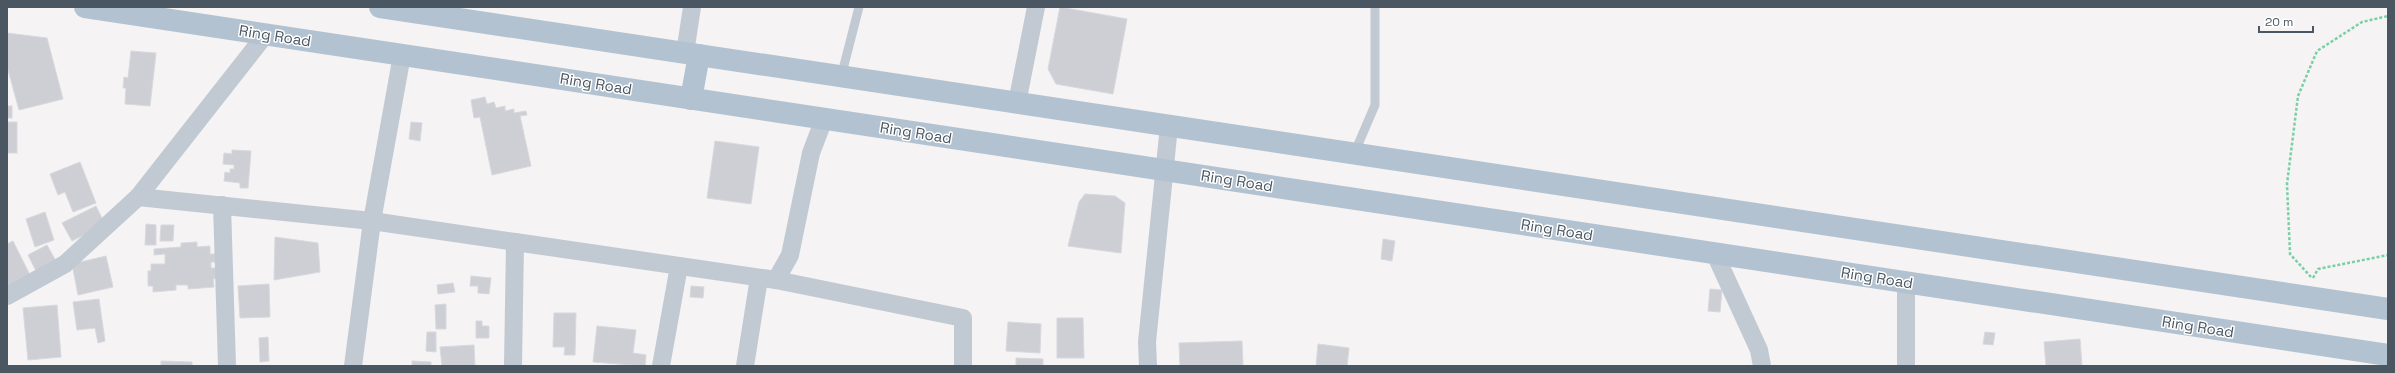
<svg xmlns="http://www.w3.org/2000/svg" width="2395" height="373" font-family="'Space Grotesk',sans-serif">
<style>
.building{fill:#cdcfd5;stroke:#d7d9de}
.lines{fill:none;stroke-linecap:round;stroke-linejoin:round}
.path{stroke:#7ad0a6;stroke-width:2.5;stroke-dasharray:3 2;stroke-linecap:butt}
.lane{stroke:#c1cad2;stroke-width:9}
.street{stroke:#c1cad2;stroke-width:18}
.primary{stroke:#b3c2d1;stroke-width:22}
.labels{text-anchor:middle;stroke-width:3;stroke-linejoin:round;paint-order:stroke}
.street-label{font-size:15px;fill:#4a5661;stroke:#fff}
</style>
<rect width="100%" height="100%" fill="#f5f3f3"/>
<g class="building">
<polygon points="1060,7 1127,19 1113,94 1056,84 1048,69"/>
<polygon points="7,33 47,38 63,99 19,110 7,66"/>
<polygon points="131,51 156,53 150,106 125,104 126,88 123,88 124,77 128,78"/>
<polygon points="485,97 487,104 494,102 496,108 505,106 505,111 514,109 514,113 526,111 527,115 520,116 531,166 492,175 480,117 474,118 471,100"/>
<rect x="7" y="106" width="5" height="12"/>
<rect x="7" y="122" width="10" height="31"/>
<polygon points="411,122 422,123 420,141 409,139"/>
<polygon points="715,141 759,147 751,204 707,198"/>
<polygon points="232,150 251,151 248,188 240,188 240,183 224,181 225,172 230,173 230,169 234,169 234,165 223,164 224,153 232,154"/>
<polygon points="80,162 96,203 73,212 65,192 58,195 50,174"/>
<polygon points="1085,194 1115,196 1125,203 1121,253 1068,246 1079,202"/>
<polygon points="96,206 105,224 72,241 62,223"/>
<polygon points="45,212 54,240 35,247 26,219"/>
<polygon points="146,224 156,225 156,245 145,245"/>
<polygon points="161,225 174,225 173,241 160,241"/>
<polygon points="275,237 318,243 320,272 274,280"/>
<polygon points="1383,239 1395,241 1392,261 1381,259"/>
<polygon points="13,241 31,277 7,289 7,244"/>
<polygon points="197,242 197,247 210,246 210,254 216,254 216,262 211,262 211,268 218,268 218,278 213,279 214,287 188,289 188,285 176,285 176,290 153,292 153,286 148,286 148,271 151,271 151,264 165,264 165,254 154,255 154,249 181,247 181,243"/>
<polygon points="47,245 56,261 36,271 28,255"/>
<polygon points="106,256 113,287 78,295 72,264"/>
<polygon points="471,276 491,278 489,294 478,293 478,286 470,286"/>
<polygon points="453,283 455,292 438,294 437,285"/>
<polygon points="269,284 270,317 240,318 238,286"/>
<polygon points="691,286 704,287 703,298 690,297"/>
<polygon points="1710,289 1722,290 1720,312 1708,311"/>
<polygon points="99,299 105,341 98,343 95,328 77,330 73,302"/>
<polygon points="446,304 446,329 436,329 435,305"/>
<polygon points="57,305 61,357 28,360 23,308"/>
<polygon points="554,313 576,313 575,355 564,355 565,347 553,347"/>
<polygon points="1057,318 1083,318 1084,358 1057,358"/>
<polygon points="476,321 482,321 482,326 489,326 489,338 476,338"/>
<polygon points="1008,322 1041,324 1040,353 1006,351"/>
<polygon points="597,326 636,330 633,353 646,355 645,366 593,362"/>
<polygon points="427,332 436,332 436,352 426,351"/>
<polygon points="1985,332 1995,333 1993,345 1983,344"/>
<polygon points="268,337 269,361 260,362 259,338"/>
<polygon points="2080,339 2082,366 2046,366 2044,342"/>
<polygon points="1242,341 1243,366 1180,366 1179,343"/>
<polygon points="1318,344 1349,348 1347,366 1316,366"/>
<polygon points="474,345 475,366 442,366 440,347"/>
<polygon points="1016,358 1043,359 1043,366 1016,366"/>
<polygon points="161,361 192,362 192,366 161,366"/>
<polygon points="412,361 431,362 431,366 412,366"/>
</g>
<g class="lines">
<g class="path">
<polyline points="2311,277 2290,254 2287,184 2298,96 2317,51 2362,22 2388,16"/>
<polyline points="2313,278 2318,269 2388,255"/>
</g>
<g class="lane">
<polyline points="841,77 859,7"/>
<polyline points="1354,154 1375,105 1375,7"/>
</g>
<g class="street">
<polyline points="266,34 138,197 372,221 515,242"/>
<polyline points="685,53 692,7"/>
<polyline points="1017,103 1036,7"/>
<polyline points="222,205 227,366"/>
<polyline points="1715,254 1759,350 1762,366"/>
<polyline points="776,280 790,255 811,153 824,119"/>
<polyline points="7,296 65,264 138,197"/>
<polyline points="353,366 372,221 402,55"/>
<polyline points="513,366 515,242 776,280 963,318 963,366"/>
<polyline points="661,366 679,266"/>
<polyline points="745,366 759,278"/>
<polyline points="1148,366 1147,342 1169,126"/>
<polyline points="1906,366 1906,283"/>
</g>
<g class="primary">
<polyline points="85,7 2388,355"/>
<polyline points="380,7 2388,309"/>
<polyline points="691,99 699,55"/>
</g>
</g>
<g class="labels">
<g class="street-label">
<text transform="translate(275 36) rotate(9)" y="5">Ring Road</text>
<text transform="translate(596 84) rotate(9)" y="5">Ring Road</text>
<text transform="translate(916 133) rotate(9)" y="5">Ring Road</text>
<text transform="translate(1237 181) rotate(9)" y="5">Ring Road</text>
<text transform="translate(1557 230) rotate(9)" y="5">Ring Road</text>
<text transform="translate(1877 278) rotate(9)" y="5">Ring Road</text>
<text transform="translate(2198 327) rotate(9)" y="5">Ring Road</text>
</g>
</g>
<rect width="2395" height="373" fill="none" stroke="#4a5661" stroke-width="16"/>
<path d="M2259 26v6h54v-6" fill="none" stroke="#4a5661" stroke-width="2"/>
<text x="2265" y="26" font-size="12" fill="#4a5661" stroke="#ffffff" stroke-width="3" paint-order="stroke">20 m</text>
</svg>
